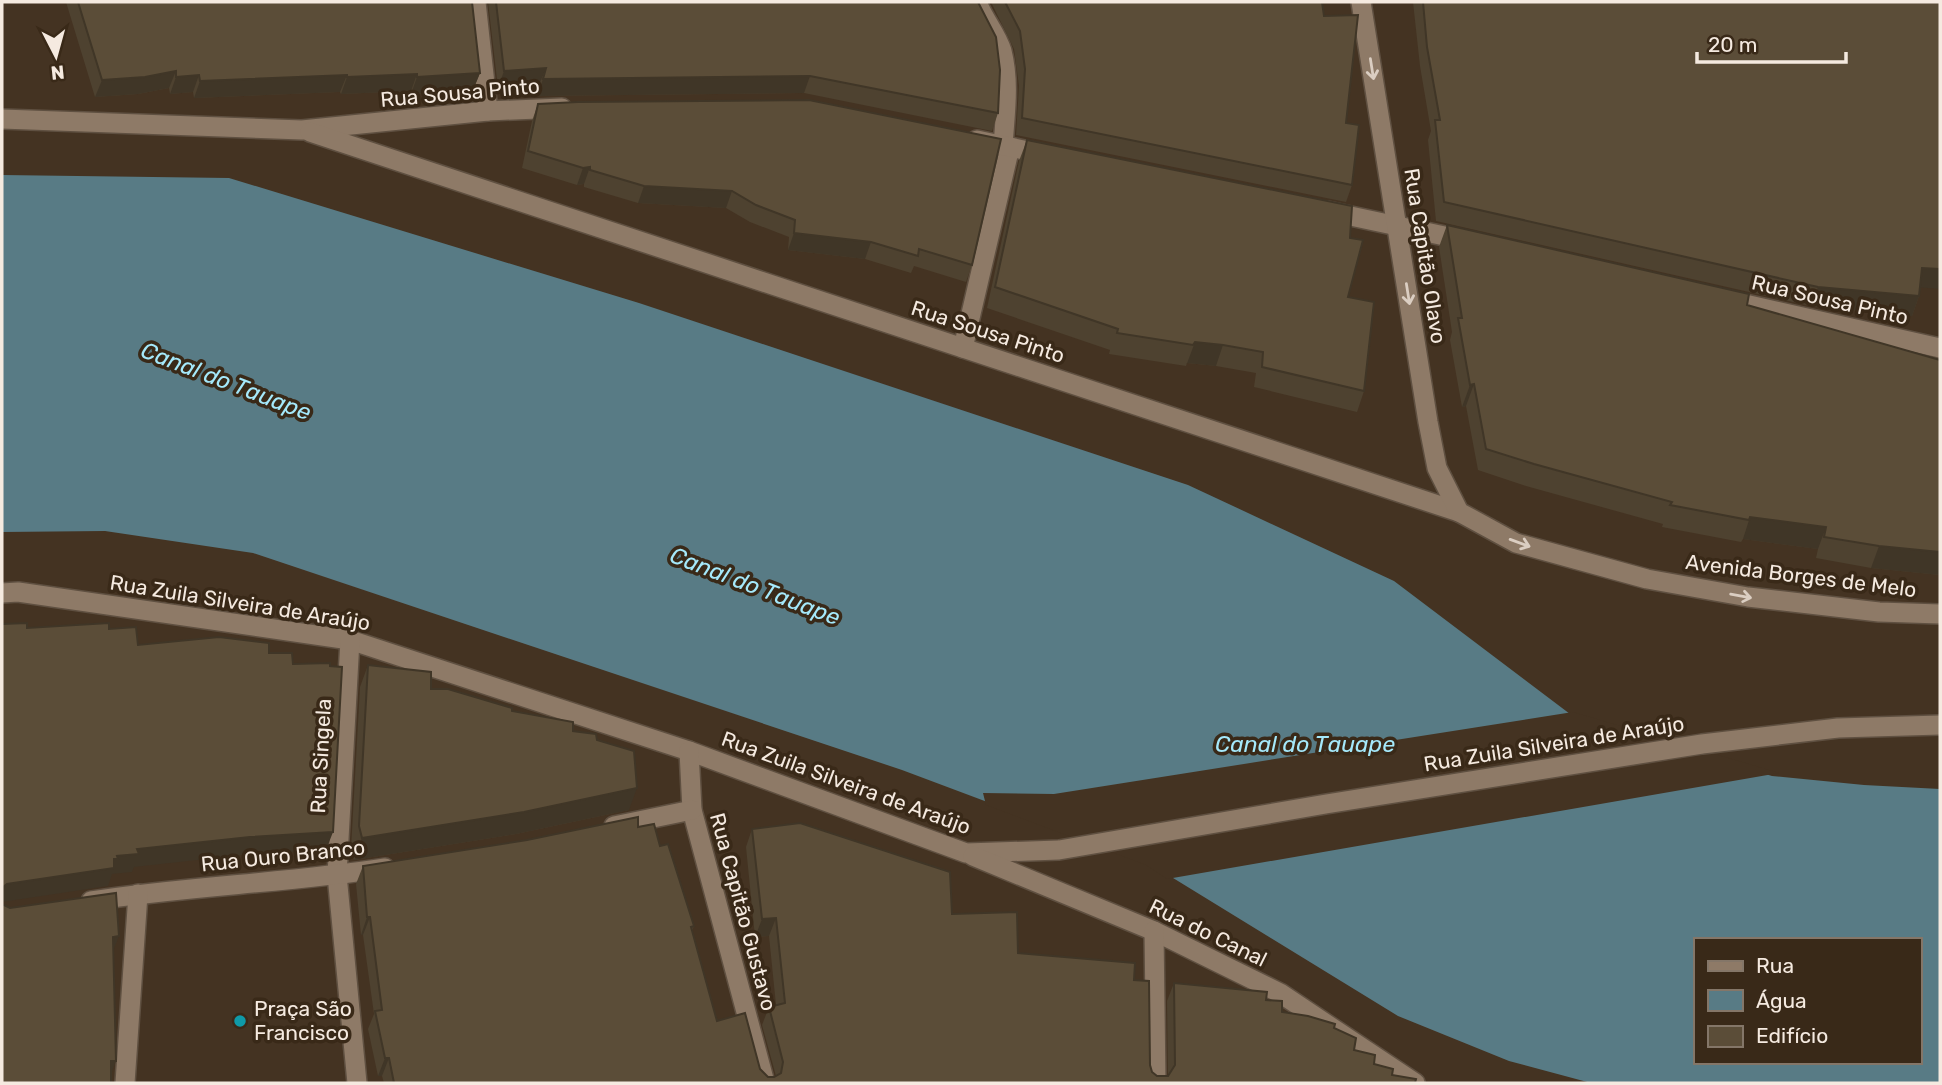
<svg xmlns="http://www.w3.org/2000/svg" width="1942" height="1085" font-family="Rubik,sans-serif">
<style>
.water{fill:#587b85;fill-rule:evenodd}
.pier{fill:#432}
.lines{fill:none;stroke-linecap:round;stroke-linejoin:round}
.service-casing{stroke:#5f5041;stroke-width:22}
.minor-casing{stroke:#5f5041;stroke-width:22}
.tertiary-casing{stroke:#5f5041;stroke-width:22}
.service{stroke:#8e7a67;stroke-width:19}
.minor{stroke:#8e7a67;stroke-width:19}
.tertiary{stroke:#8e7a67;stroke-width:19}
.wall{fill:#4e4230}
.shaded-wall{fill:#403627}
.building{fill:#5b4d38;stroke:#403627;stroke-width:2}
.oneway{stroke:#dbcec2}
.culture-dot{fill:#0f9aa8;stroke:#392918;stroke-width:2.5}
.labels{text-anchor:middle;stroke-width:7;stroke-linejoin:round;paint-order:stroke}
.street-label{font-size:21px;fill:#f5eae0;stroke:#392918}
.poi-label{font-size:21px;fill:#f5eae0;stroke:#392918;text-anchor:start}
.water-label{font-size:23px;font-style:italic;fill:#a5e9fb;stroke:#392918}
</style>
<rect width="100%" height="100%" fill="#432"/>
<path class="water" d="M2 175 229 178 639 303 1188 485 1394 581 1574 717 1772 776 1864 785 1940 789V1083H1591L1509 1061 1398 1016 1147 862 902 770 253 553 105 531 2 532ZM1695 940H1919V1062H1695Z"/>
<polygon class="pier" points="1573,712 1779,773 1167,879 1146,865 986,805 983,793 1054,794"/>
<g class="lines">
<defs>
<g id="service">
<polyline points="476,2 488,111"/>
<path d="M977 2C984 20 997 34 1002 51 1010 82 1005 115 1003 146"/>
<polyline points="963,348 1010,147"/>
</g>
<g id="minor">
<polyline points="2,119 302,130 488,111 562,108"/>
<polyline points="310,132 1459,512"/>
<polyline points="977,140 1047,155"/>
<polyline points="1327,211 1468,241"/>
<polyline points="1723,299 1940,348"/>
<polyline points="2,593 18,592 350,640 689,751 966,853 1059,850 1326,804 1702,744 1838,728 1940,725"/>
<polyline points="350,640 337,875 357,1083"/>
<polyline points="689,751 692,810 765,1083"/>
<polyline points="614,826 692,810"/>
<polyline points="973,856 1154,931 1280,993 1415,1083"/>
<path d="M91 901C189 886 287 883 385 868"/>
<polyline points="1154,931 1156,1083"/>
<polyline points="125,1083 138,894"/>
</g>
<polyline id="tertiary" points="1361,2 1428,422 1437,468 1459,512 1516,543 1647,579 1748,597 1879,612 1940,614"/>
</defs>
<use href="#service" class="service-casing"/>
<use href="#minor" class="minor-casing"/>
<use href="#tertiary" class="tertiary-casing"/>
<use href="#service" class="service"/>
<use href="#minor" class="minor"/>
<use href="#tertiary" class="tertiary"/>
</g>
<g class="wall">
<polygon points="66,2 472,2 480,73 473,90 411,94 411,91 341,94 340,92 194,98 193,92 170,94 169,88 138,94 95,97"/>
<polygon points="488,2 978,2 998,113 992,131 804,93 537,96 539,85 498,88"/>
<polygon points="991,2 1322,2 1324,16 1346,123 1352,185 1346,202 1016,135 1019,86 1014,49"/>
<polygon points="1413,2 1940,2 1920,288 1919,296 1912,316 1811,306 1436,221 1428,140 1431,131 1420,66"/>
<polygon points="538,104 972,265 966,282 914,266 911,273 865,259 788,250 789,237 750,222 726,208 638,203 584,187 584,184 577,185 522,168 532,121"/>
<polygon points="1027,140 1350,238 1348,297 1364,391 1357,412 1254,387 1256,373 1216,366 1187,363 1186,366 1109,354 1110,350 987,308 1019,161"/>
<polygon points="1447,225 1747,305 1940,360 1940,575 1871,568 1816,558 1818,549 1743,539 1741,542 1662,527 1663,524 1526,486 1478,470 1466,406 1462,407 1450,340 1452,332 1439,247"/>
<polygon points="368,665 431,689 512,711 573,731 597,740 629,810 516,834 354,860 351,849 360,687"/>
<polygon points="638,827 660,846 694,926 692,931 717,1021 768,1077 776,1076 762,1025 769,1007 776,1005 769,936 755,937 746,847 752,829 952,914 1018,953 1134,980 1150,1065 1152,1072 1157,1076 1168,1076 1167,1001 1174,983 1266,1000 1282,1012 1334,1028 1354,1050 1374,1064 1392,1075 1415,1083 384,1083 382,1076 378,1076 368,1029 374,1014 363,935 361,935 356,884 363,866"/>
</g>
<g class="shaded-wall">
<polygon points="546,68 539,85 498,88 504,71"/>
<polygon points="176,71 169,88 138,94 95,97 102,80"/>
<polygon points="480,73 473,90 411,94 417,77"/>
<polygon points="417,74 411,91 341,94 347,77"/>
<polygon points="199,75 193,92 170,94 176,77"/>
<polygon points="347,75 340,92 194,98 200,81"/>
<polygon points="810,76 804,93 537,96 543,79"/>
<polygon points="590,167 584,184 577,185 583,168"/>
<polygon points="644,186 732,191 726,208 638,203"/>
<polygon points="794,233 871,242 865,259 788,250"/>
<polygon points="1922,268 1940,269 1940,289 1915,287"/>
<polygon points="1818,287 1919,296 1912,316 1811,306"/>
<polygon points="1195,342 1223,345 1216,366 1187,363 1186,366"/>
<polygon points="1474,384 1466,406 1462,407 1470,385"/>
<polygon points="1750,517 1826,527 1818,549 1743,539"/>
<polygon points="1879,546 1940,552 1940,575 1871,568"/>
<polygon points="637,788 629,810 516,834 354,860 362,838"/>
<polygon points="333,832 326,850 243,855 134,867 132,872 112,874 108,886 2,902 2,888 7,884 117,856 137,849 250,837"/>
<polygon points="367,917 370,917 363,935 361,935"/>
<polygon points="776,918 769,936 755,937 762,919"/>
<polygon points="119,936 112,954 113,937"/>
<polygon points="385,1058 389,1058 382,1076 378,1076"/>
<polygon points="111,1061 116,1061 109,1079"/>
</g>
<g class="building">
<polygon points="78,2 472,2 480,73 417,77 417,74 347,77 347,75 200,81 199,75 176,77 176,71 145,77 102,80"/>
<polygon points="496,2 978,2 996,37 1000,70 998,113 810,76 543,79 546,68 504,71"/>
<polygon points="1005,2 1322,2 1324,16 1358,15 1346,123 1359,125 1352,185 1022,118 1025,69 1020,31"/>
<polygon points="1423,2 1940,2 1940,269 1922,268 1919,296 1818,287 1444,202 1435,120 1440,120 1427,47"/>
<polygon points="809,100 1001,139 972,265 919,249 918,256 871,242 794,233 795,220 756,205 732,191 644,186 590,170 590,167 583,168 528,151 538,104 578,102"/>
<polygon points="1027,140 1352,206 1350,238 1363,240 1348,297 1374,302 1364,391 1262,367 1263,352 1223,345 1195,342 1193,345 1117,333 1118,329 995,287"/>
<polygon points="1447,225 1749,294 1747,305 1940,360 1940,552 1879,546 1824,537 1826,527 1750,517 1749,520 1670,505 1672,502 1534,464 1486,449 1474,384 1470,385 1458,318 1462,318"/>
<polygon points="27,623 27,628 109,623 109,629 136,627 138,645 219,637 269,643 269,653 292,653 293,664 330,663 330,666 342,667 333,832 250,837 137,849 139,854 117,856 118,859 114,859 114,868 7,884 2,888 2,624"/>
<polygon points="368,665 431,672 431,689 448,689 512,708 512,711 573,722 573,731 596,734 597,740 634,751 637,788 524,812 362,838 359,826"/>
<polygon points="638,817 638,827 654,824 660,846 668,844 694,926 691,927 717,1021 745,1013 760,1069 768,1077 774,1077 781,1073 783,1062 769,1007 785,1003 776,918 762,919 752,829 800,823 950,872 952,914 1017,912 1018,953 1135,963 1134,980 1149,981 1150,1065 1152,1072 1157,1076 1168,1076 1175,1065 1174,983 1267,992 1266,1000 1282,1001 1282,1012 1308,1016 1335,1024 1334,1028 1356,1038 1354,1050 1375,1055 1374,1064 1393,1069 1392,1075 1416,1079 1415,1083 394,1083 389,1058 385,1058 375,1011 382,1010 370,917 367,917 363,866 527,840"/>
<polygon points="116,893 119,936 113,937 116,1061 111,1061 111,1083 2,1083 2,904 10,908"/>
</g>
<defs><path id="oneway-shaft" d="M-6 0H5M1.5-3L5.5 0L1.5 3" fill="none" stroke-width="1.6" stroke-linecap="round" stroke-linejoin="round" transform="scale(1.75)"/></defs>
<g class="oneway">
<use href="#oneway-shaft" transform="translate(1372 69) rotate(81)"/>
<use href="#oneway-shaft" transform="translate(1408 294) rotate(81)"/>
<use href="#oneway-shaft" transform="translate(1520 543) rotate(20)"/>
<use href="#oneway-shaft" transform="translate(1741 596) rotate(10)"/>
</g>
<circle class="culture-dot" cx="240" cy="1021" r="7"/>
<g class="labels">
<g class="street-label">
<text transform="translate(460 93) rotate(-5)" y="7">Rua Sousa Pinto</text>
<text transform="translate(1425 256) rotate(81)" y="7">Rua Capitão Olavo</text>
<text transform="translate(1830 300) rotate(13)" y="7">Rua Sousa Pinto</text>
<text transform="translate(988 332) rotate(18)" y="7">Rua Sousa Pinto</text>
<text transform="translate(1801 576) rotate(7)" y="7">Avenida Borges de Melo</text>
<text transform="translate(240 603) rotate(9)" y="7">Rua Zuila Silveira de Araújo</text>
<text transform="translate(1554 744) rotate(-9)" y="7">Rua Zuila Silveira de Araújo</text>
<text transform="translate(321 756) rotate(-87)" y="7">Rua Singela</text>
<text transform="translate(846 783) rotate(20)" y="7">Rua Zuila Silveira de Araújo</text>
<text transform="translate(283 856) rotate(-6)" y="7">Rua Ouro Branco</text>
<text transform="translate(743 912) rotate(75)" y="7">Rua Capitão Gustavo</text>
<text transform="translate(1208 933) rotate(26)" y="7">Rua do Canal</text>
</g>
<g class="poi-label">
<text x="254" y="1016">Praça São<tspan x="254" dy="24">Francisco</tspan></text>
</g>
<g class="water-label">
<text transform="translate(226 381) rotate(21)" y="8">Canal do Tauape</text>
<text transform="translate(755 586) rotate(21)" y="8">Canal do Tauape</text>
<text x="1305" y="752">Canal do Tauape</text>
</g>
</g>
<rect width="1942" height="1085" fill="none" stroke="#f5eae0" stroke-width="7"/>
<rect x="1694" y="938" width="228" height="126" fill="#392918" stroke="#847668" stroke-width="2"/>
<rect x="1708" y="961" width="35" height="10" fill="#8e7a67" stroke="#847668" stroke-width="2"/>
<text x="1756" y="973" font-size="21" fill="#f5eae0">Rua</text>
<rect x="1708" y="990" width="35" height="21" fill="#587b85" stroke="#847668" stroke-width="2"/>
<text x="1756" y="1008" font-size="21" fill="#f5eae0">Água</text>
<rect x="1708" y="1026" width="35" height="21" fill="#5b4d38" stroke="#847668" stroke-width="2"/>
<text x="1756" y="1043" font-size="21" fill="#f5eae0">Edifício</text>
<g transform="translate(56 56) rotate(174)" stroke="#392918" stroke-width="5" paint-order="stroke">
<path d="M0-5L12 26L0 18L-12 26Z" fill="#f5eae0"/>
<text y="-10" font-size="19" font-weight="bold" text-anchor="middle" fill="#f5eae0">N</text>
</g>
<path d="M1697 52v10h149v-10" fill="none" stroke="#f5eae0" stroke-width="3.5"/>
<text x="1708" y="52" font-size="21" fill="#f5eae0" stroke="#392918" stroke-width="5" paint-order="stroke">20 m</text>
</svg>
